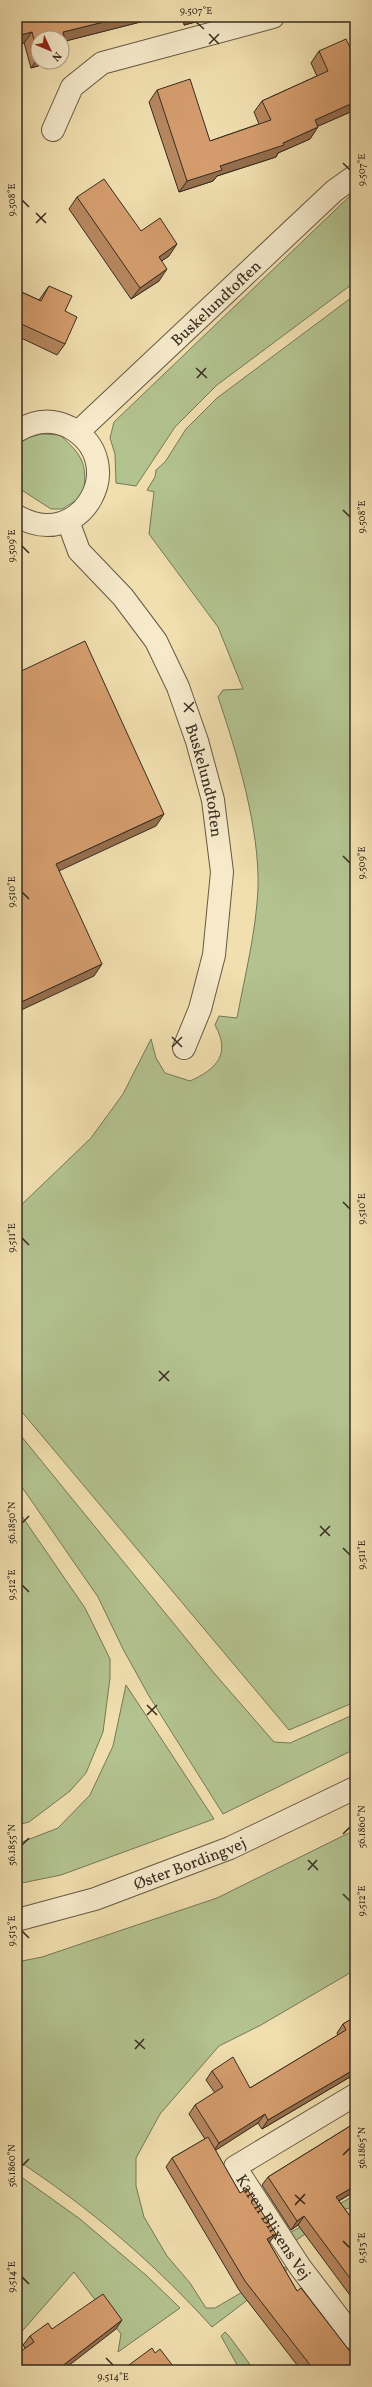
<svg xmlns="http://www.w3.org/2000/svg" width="372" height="2387" font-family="Vollkorn,serif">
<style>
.green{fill:#b3c390;stroke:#757858}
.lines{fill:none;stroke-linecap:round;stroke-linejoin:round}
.minor-casing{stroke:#665944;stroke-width:24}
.tertiary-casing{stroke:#665944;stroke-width:24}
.minor{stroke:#f6eacb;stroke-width:22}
.tertiary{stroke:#f6eacb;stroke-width:22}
.wall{fill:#b7875f;stroke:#372c21}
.shaded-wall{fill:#956e4d;stroke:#372c21}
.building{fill:#d59d6e;stroke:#372c21}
.ticks{fill:none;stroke:#372c21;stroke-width:1.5}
.labels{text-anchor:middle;stroke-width:3.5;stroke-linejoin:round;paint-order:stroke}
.street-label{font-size:16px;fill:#372c21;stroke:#f6eacb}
.neatline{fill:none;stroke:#372c21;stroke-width:1.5}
.ticks-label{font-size:10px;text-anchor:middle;fill:#372c21}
</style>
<rect width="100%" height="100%" fill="#f1dfaf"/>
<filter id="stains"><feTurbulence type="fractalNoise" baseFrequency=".005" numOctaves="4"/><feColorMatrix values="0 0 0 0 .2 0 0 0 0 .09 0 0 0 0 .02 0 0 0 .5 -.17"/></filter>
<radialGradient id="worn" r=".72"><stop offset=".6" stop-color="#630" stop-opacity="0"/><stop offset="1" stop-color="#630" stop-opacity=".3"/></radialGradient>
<g class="green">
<polygon points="355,191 355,282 217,385 175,427 136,486 116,483 115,454 110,438 114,422"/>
<path d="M355 295V1702L289 1730 17 1406V1209L91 1138 123 1094 151 1039 156 1058 165 1073 190 1081C217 1069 231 1054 215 1025L219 1016 237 1018C245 975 256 932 258 889 260 829 237 753 218 697L223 690 243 689 218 627 149 534 154 492 147 490 155 477 156 470 165 462 186 429 217 398Z"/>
<path d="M41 434 60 435C83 456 88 464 83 496L62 509H51L17 487V443L20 440Z"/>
<polygon points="17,1431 214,1673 274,1742 290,1743 355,1714 355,1749 223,1814 149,1696 123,1649 98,1597 17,1480"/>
<polygon points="17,1509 85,1608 110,1659 110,1678 103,1732 86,1773 70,1791 29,1822 17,1825"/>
<polygon points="126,1685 214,1819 61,1875 17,1884 17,1844 58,1828 90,1795 113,1746"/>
<path d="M355 1830V1937L352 1939 355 1947V1970L261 2025 219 2046 160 2114 136 2158V2186L144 2217 167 2256 190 2283 206 2308H215L285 2267 287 2270 212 2327C154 2263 90 2208 17 2160V1962L42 1957 217 1898Z"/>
<polygon points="17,2174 80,2219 147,2276 180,2308 118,2352 121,2334 74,2272 17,2337"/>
<polygon points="355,2195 355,2207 340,2210 295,2241 288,2234"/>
<polygon points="225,2332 229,2336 254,2370 240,2370 221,2336"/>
</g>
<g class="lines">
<defs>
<g id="minor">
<polyline points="53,130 72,87 102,63 273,17"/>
<path d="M17 431C33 421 51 418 69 427 132 461 82 554 17 516"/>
<path id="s1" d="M78 432 334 191 355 176"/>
<path id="s2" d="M68 521 79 551 123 597 156 641 178 687 197 741 213 800 222 872 214 955 200 1009 184 1048"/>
<path id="s3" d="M355 2095 235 2167 300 2267 355 2339"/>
</g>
<g id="tertiary">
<path id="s4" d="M17 1920 95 1899 230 1848 355 1788"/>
</g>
</defs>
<use href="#minor" class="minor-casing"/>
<use href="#tertiary" class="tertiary-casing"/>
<use href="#minor" class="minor"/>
<use href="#tertiary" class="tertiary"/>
</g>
<g class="wall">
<polygon points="17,17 160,17 65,41 67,49 62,56 62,38 38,38 38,62 51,62 31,68"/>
<polygon points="182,17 215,17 184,25"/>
<polygon points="319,51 355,110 318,126 310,139 278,153 276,157 217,176 213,181 179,192 149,102 157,90 210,141 259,124 254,112 262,101 317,76 311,63"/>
<polygon points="77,197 141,231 169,256 161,261 159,281 131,299 69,209"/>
<polygon points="49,286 65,311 65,344 57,355 17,336 17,290 39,300"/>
<polygon points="355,2017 355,2074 262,2129 258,2123 215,2150 297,2291 355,2370 301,2370 239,2290 166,2167 172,2158 205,2139 189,2114 195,2105 215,2093 206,2080 212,2071 250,2088 338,2035 337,2033 343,2024"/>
<polygon points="355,2123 355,2191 339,2201 355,2223 355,2302 298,2225 291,2230 262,2185 268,2177"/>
<polygon points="52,2329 116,2329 25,2348 23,2345 30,2336"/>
</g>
<g class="shaded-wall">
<polygon points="124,17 160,17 62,42 63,32"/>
<polygon points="190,17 215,17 184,25"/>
<polygon points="32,32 24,43 17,45 17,36"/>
<polygon points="67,49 62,56 62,50"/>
<polygon points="38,58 38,62 51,62 31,68"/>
<polygon points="355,102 355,110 307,131 315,120"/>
<polygon points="318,127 310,139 278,153 276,157 217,176 213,181 179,192 187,181 220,166 283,143"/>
<polygon points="177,244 169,256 150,269 159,257"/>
<polygon points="167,269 159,281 131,299 140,288"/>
<polygon points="164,814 156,826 48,876 56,864"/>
<polygon points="102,964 94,976 17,1012 17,1004"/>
<polygon points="355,2069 355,2074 262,2129 268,2120"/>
<polygon points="265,2114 258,2123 213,2152 219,2143"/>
<polygon points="355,2186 355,2191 330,2206 336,2197"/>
<polygon points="304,2216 298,2225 291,2230 297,2221"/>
<polygon points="276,2234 269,2243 267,2239"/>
<polygon points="122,2320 116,2329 63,2370 57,2370"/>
</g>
<g class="building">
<polygon points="17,17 124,17 63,32 67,49 62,50 62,38 38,38 38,54 32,32 17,36"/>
<polygon points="346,39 355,58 355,102 315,120 318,127 283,143 284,145 220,166 222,170 187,181 157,90 190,79 210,141 271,120 262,101 328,71 319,51"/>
<polygon points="104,179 141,231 160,218 177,244 159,257 167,269 140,288 77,197"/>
<polygon points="49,286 72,296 65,311 77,317 65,344 17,322 17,290 41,301"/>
<polygon points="85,641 164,814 56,864 102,964 17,1004 17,673"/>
<polygon points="355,2017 355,2069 268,2120 265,2114 219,2143 195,2105 223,2087 212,2071 233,2057 250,2088 346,2030 343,2024"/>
<polygon points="355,2123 355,2186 336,2197 355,2223 355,2285 304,2216 297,2221 268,2177"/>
<polygon points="208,2137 240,2193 247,2189 276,2234 267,2239 297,2291 301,2288 355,2358 355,2370 314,2370 245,2281 172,2158"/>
<polygon points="103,2294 122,2320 57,2370 17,2370 17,2354 34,2342 30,2336 48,2323 52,2329"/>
<polygon points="152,2348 155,2353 160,2349 176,2370 122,2370"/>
</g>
<path class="ticks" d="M196 22 204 29M209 34 219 44M209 44 219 34M343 163 350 170M22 200 29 207M36 213 46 223M36 223 46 213M196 368 207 378M197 378 206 368M343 510 350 517M22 546 29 553M184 703 194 712M184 712 194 702M343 856 350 863M22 892 29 899M172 1037 182 1047M172 1047 182 1037M343 1202 350 1209M22 1238 29 1245M159 1371 169 1381M159 1381 169 1371M22 1523 29 1516M320 1526 330 1536M320 1536 330 1526M343 1548 350 1555M22 1585 29 1592M147 1705 157 1715M147 1715 157 1705M343 1834 350 1827M22 1845 29 1838M308 1860 318 1870M308 1870 317 1860M343 1894 350 1901M22 1931 29 1938M135 2040 145 2049M135 2049 144 2039M343 2155 350 2148M22 2166 29 2159M295 2195 305 2204M295 2205 305 2194M343 2241 350 2248M22 2277 29 2284M106 2358 113 2365"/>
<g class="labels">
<g class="street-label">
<text dy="6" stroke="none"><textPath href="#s1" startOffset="189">Buskelundtoften</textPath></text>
<text dy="6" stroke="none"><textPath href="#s2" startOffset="299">Buskelundtoften</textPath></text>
<text dy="6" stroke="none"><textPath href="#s4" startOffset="182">Øster Bordingvej</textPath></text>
<text dy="6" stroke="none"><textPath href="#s3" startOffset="211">Karen Blixens Vej</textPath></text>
</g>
</g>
<rect width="372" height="2387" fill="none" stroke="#f1dfaf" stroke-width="44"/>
<g transform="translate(50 50) rotate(134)"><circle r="19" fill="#f6eacb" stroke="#aa9e87"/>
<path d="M0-3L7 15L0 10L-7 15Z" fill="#8f2418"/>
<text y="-6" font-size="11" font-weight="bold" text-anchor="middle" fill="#372c21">N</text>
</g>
<rect x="22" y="22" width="328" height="2343" class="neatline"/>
<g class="ticks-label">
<text x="196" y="14">9.507°E</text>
<text transform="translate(361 170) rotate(-90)" y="4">9.507°E</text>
<text transform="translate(11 200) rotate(-90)" y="4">9.508°E</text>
<text transform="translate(361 517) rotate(-90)" y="4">9.508°E</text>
<text transform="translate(11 546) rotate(-90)" y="4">9.509°E</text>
<text transform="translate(361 863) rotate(-90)" y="4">9.509°E</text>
<text transform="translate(11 892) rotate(-90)" y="4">9.510°E</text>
<text transform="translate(361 1209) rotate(-90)" y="4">9.510°E</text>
<text transform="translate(11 1238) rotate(-90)" y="4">9.511°E</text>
<text transform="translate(11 1523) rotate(-90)" y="4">56.1850°N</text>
<text transform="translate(361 1555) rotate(-90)" y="4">9.511°E</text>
<text transform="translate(11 1585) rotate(-90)" y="4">9.512°E</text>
<text transform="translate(361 1827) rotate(-90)" y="4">56.1860°N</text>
<text transform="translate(11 1845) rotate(-90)" y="4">56.1855°N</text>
<text transform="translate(361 1901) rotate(-90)" y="4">9.512°E</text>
<text transform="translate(11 1931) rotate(-90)" y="4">9.513°E</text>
<text transform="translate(361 2148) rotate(-90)" y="4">56.1865°N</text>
<text transform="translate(11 2166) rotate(-90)" y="4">56.1860°N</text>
<text transform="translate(361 2248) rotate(-90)" y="4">9.513°E</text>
<text transform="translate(11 2277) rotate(-90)" y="4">9.514°E</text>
<text x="113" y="2380">9.514°E</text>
</g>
<rect width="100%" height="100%" filter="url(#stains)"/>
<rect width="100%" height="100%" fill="url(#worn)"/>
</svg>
